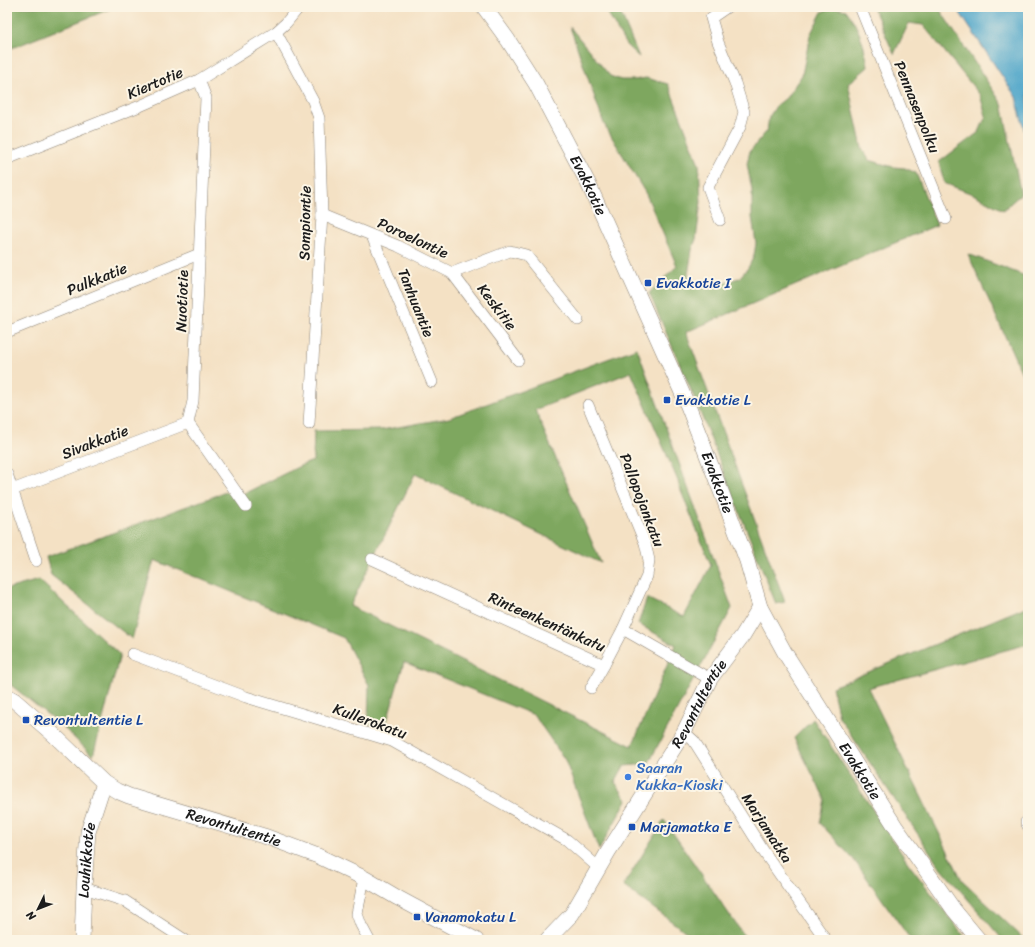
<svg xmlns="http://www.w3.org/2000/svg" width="1035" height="947" font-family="Sriracha,sans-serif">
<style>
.forest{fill:#7ea75e;stroke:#4d623d;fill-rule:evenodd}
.water{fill:#4ca4c9;stroke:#346072}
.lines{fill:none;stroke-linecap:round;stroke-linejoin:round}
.street-casing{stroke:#887e70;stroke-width:12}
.secondary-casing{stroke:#887e70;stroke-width:16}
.street{stroke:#fff;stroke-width:11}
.secondary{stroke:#fff;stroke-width:15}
.transit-dot{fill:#1a4fb4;stroke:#fcf5e5;stroke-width:1.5}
.shop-dot{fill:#3f7fe0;stroke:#fcf5e5;stroke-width:1.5}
.labels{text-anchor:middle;stroke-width:4;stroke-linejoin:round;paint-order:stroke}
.street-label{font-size:15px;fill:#1c1c1c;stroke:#fcf5e5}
.transit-label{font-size:15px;fill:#164399;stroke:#fcf5e5;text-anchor:start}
.shop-label{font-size:15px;fill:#366cbe;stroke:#fcf5e5;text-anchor:start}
</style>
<rect width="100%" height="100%" fill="#fcf5e5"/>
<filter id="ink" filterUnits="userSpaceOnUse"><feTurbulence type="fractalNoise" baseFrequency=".025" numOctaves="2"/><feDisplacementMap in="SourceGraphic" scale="8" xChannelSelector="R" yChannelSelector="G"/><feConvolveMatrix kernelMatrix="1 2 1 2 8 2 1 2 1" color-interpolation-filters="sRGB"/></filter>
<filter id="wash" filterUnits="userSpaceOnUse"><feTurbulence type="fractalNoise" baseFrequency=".012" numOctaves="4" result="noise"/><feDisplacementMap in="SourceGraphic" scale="16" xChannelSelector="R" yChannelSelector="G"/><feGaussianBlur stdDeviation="0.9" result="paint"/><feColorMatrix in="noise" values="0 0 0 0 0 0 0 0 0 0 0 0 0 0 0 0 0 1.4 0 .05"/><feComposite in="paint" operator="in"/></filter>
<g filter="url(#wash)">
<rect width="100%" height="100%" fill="#f4e1c4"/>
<g class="forest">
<polygon points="7,7 115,7 7,50"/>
<polygon points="604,7 618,7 639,57 626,45"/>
<path d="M832 7 846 10C859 27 865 46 868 67L848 84 862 148 869 160 893 167 905 168 916 173 937 225 686 332 785 602 776 604 694 397 649 293 677 266 646 194 604 124 570 27 610 76 621 80H634L646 78 668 84 699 164 701 202 696 239 692 250 688 275 696 286 708 287 739 278 748 268 754 256 756 243 752 217V190L747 164 750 151 767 131 769 117 776 106 786 98 802 75 810 35 822 12Z"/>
<polygon points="873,7 938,7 1002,104 1021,194 1003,210 975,195 944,183 939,162 979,132 986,116 980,95 923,25 909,23 894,54"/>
<polygon points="968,254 1028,277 1028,387"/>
<path d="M637 348 732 608 648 764 624 766 615 782 627 800 599 850 565 760 534 715 404 662 384 731 368 723 369 685 344 638 154 560 132 639 51 575 46 557 226 492 237 497 300 466 313 461 314 431 381 430 449 418ZM631 372 678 481 679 486 711 565 684 617 647 598 638 624 676 645 632 746 350 606 415 474 601 563 535 410Z"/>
<polygon points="39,580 120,655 93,756 62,726 7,682 7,589"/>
<polygon points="1028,606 1028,644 868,688 962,880 1025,940 1003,940 940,867 839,717 832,687"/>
<polygon points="813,719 908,863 967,940 911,940 854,860 820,823 825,799 794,738"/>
<polygon points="664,820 747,940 697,940 623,886"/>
</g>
<polygon class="water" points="956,7 1028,7 1028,145 1016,97"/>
</g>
<g filter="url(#ink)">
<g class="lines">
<defs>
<g id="street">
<polyline points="860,7 946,219"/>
<polyline points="276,32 313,101 319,118 322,215 309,424"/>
<polyline points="199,80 206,98 193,401 188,423 246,506"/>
<polyline points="7,159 140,106 199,80 276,32 286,23 299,7"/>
<polyline points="322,215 398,246 452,273 510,251 526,255 578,320"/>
<polyline points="720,220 708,187 740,127 744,112 735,83 718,42 711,18 727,7"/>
<polyline points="372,236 432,382"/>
<polyline points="452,273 518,360"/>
<polyline points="7,332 199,254"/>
<polyline points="588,405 645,543 649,560 647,576 623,629"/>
<polyline points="7,474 36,561"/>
<polyline points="12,490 188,423"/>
<polyline points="372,559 604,665 623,629 710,679"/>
<polyline points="132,654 246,697 392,741 567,840 599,868"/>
<polyline points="591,688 604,665"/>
<polyline points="684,732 694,741 764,852 826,940"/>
<polyline points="1026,822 1028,826"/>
<polyline points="364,878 357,914 361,925 369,940"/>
<polyline points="84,888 125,901 185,940"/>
</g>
<g id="secondary">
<path id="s1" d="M484 7 508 40 536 84 588 183 688 406 722 494 747 561 760 607 785 653 895 826 954 910 979 940"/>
<path id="s2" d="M7 696 14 700 54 735 104 783 117 791 129 796 267 837 318 856 364 878 398 898 476 940"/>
<path id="s3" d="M82 940 84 888 88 832 104 783"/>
<path id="s4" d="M547 940 572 914 608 852 684 732 710 679 743 635 760 607"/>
</g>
</defs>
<use href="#street" class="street-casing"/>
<use href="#secondary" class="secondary-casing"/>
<use href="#street" class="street"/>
<use href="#secondary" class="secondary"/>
</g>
</g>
<g class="transit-dot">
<rect x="644" y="279" width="8" height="8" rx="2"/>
<rect x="663" y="396" width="8" height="8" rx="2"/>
<rect x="22" y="716" width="8" height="8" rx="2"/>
<rect x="628" y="823" width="8" height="8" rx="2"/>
<rect x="413" y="913" width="8" height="8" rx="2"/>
</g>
<circle class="shop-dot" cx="628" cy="777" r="4"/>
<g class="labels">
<g class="street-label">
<text transform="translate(155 83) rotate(-23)" y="5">Kiertotie</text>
<text transform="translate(917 107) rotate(68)" y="5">Pennasenpolku</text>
<text dy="5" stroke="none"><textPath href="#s1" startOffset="207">Evakkotie</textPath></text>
<text transform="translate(305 223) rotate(-89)" y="5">Sompiontie</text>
<text transform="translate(413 238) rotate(25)" y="5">Poroelontie</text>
<text transform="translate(97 279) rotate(-22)" y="5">Pulkkatie</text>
<text transform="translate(182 301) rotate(-88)" y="5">Nuotiotie</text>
<text transform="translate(416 303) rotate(68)" y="5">Tanhuantie</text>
<text transform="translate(497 307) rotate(53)" y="5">Keskitie</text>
<text transform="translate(95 442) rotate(-21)" y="5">Sivakkatie</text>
<text dy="5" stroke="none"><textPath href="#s1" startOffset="531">Evakkotie</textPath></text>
<text transform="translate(642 500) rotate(69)" y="5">Pallopojankatu</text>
<text transform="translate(547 622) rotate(24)" y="5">Rinteenkentänkatu</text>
<text dy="5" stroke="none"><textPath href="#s4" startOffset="282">Revontultentie</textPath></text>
<text transform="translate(370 721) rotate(20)" y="5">Kullerokatu</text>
<text dy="5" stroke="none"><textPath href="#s1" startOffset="855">Evakkotie</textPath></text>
<text dy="5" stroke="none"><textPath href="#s2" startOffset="268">Revontultentie</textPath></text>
<text transform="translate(767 828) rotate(57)" y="5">Marjamatka</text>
<text dy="5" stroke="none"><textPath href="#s3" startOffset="80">Louhikkotie</textPath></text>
</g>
<g class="transit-label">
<text x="656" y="288">Evakkotie I</text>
<text x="675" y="405">Evakkotie L</text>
<text x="34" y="725">Revontultentie L</text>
<text x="640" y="832">Marjamatka E</text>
<text x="425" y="922">Vanamokatu L</text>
</g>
<g class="shop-label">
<text x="636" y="773">Saaran<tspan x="636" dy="17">Kukka-Kioski</tspan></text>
</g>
</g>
<rect width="1035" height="947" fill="none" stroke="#fcf5e5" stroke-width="24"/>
<g transform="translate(38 909) rotate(227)" stroke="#fcf5e5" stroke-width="3" paint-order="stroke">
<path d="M0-3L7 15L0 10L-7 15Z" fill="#1c1c1c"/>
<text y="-6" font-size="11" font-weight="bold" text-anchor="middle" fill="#1c1c1c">N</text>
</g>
</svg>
